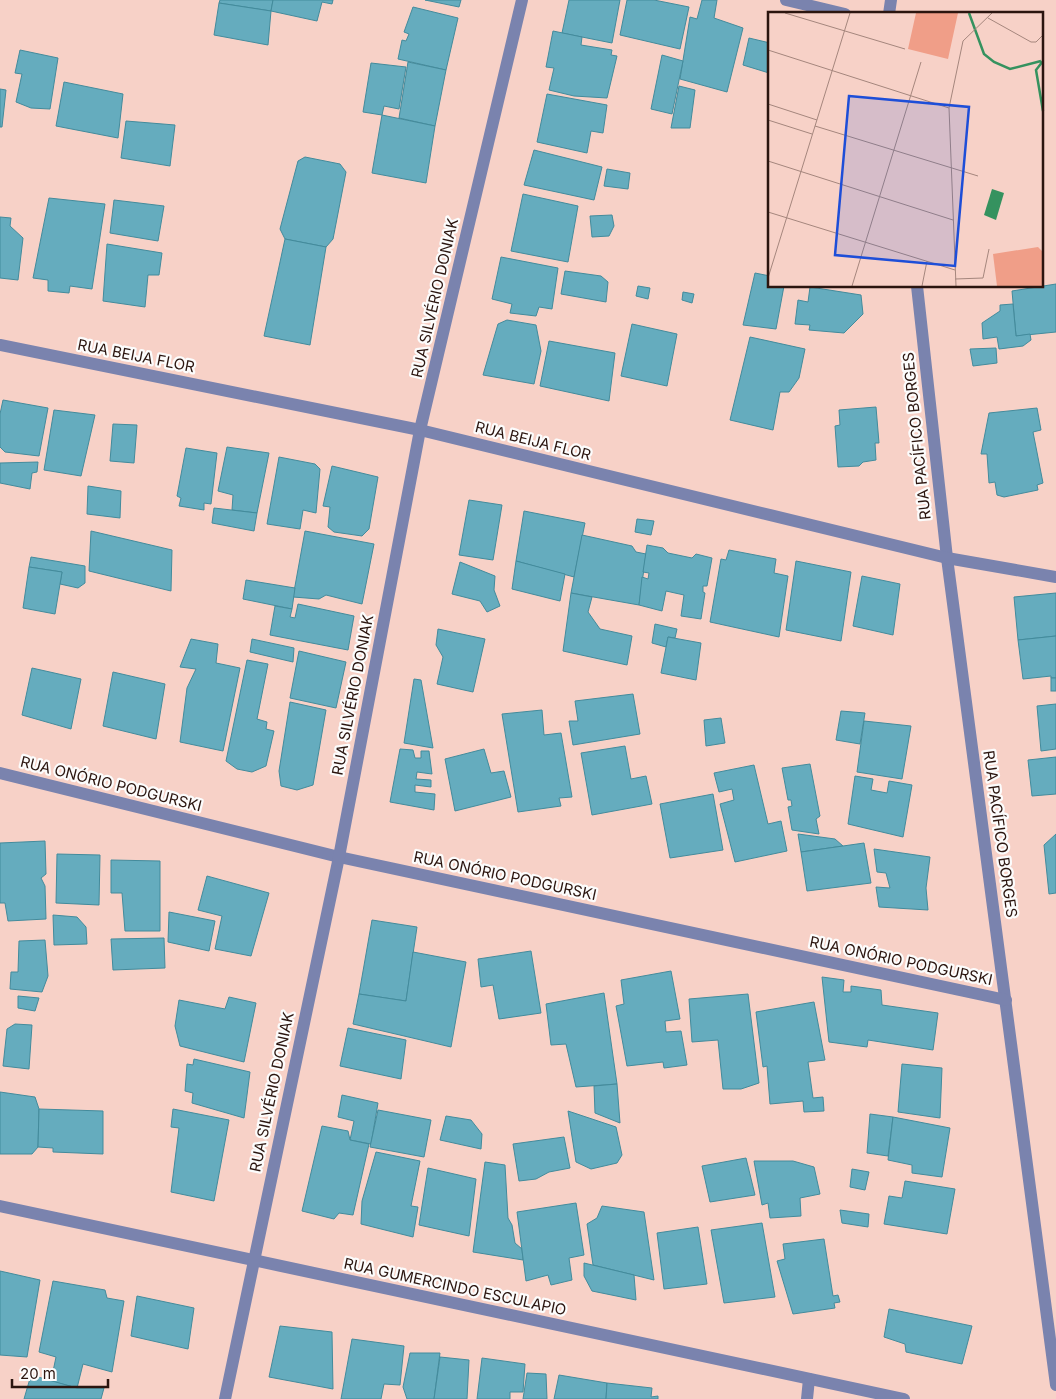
<svg xmlns="http://www.w3.org/2000/svg" width="1056" height="1399" font-family="Inter,sans-serif">
<style>
.building{fill:#65acbe;stroke:#438b9c}
.lines{fill:none;stroke-linecap:round;stroke-linejoin:round}
.minor{stroke:#7a83ae;stroke-width:12}
.labels{text-anchor:middle;stroke-width:4.5;stroke-linejoin:round;paint-order:stroke}
.street-label{font-size:15px;fill:#2b150f;stroke:#fcfcfc}
.inset-river{fill:none;stroke:#35925f;stroke-width:2.5}
.inset-road{fill:none;stroke:#a5867d;stroke-width:1}
.view{fill:#1d4ed8;fill-opacity:0.15;stroke:#1d4ed8;stroke-width:2.5}
.inset-edge{fill:none;stroke:#2b150f;stroke-width:2.5}
</style>
<rect width="100%" height="100%" fill="#f7d1c7"/>
<g class="building">
<polygon points="220,0 273,0 271,11 219,3"/>
<polygon points="273,0 333,0 332,4 322,2 317,21 271,11"/>
<polygon points="425,0 461,0 459,7"/>
<polygon points="569,0 620,0 612,43 562,33"/>
<polygon points="627,0 654,0 689,7 680,49 620,35"/>
<polygon points="702,0 717,0 714,18 743,28 727,92 680,79 690,17 697,19"/>
<polygon points="219,3 271,11 268,45 214,35"/>
<polygon points="413,7 458,18 446,70 398,59 402,40 406,41 409,34 404,32"/>
<polygon points="553,31 582,37 581,45 612,50 611,55 617,56 607,98 574,96 549,90 554,68 546,67"/>
<polygon points="749,38 770,43 769,73 743,65"/>
<polygon points="20,50 58,58 50,109 31,108 16,102 22,74 15,73"/>
<polygon points="662,55 683,61 672,114 651,109"/>
<polygon points="408,62 446,70 435,126 399,118"/>
<polygon points="371,63 406,67 399,109 384,106 382,115 363,112"/>
<polygon points="64,82 123,94 118,138 56,126"/>
<polygon points="679,86 695,90 690,128 671,128"/>
<polygon points="0,89 6,90 2,127 0,127"/>
<polygon points="547,94 607,105 603,133 591,131 587,153 537,142"/>
<polygon points="382,115 435,126 426,183 372,173"/>
<polygon points="126,121 175,125 170,166 121,158"/>
<polygon points="534,150 602,167 594,200 524,185"/>
<polygon points="305,157 340,164 346,172 333,239 326,247 285,239 280,229 298,161"/>
<polygon points="607,169 630,173 628,189 604,186"/>
<polygon points="523,194 578,206 568,262 511,251"/>
<polygon points="49,198 105,204 92,289 70,286 69,293 48,291 48,280 33,278"/>
<polygon points="114,200 164,206 158,241 110,233"/>
<polygon points="612,215 614,226 609,236 592,237 590,216"/>
<polygon points="0,217 11,218 10,226 23,238 18,280 0,278"/>
<polygon points="285,239 326,247 310,345 264,336"/>
<polygon points="107,244 162,253 159,275 148,275 145,307 103,301"/>
<polygon points="501,257 558,268 552,309 539,307 536,316 510,313 512,304 492,299"/>
<polygon points="565,271 601,276 608,282 606,302 561,294"/>
<polygon points="755,273 770,276 770,286 784,286 776,329 743,325"/>
<polygon points="1056,284 1056,332 1016,336 1012,291"/>
<polygon points="638,286 650,288 648,299 636,296"/>
<polygon points="810,287 861,295 863,314 844,333 809,330 810,325 795,324 798,300 808,302"/>
<polygon points="683,292 694,294 692,303 682,300"/>
<polygon points="1013,304 1016,336 1030,334 1031,340 1023,346 999,349 997,337 983,339 982,323 1000,311 1000,305"/>
<polygon points="507,320 536,325 541,351 534,384 483,375 498,324"/>
<polygon points="632,324 677,334 667,386 621,376"/>
<polygon points="750,337 805,349 799,378 789,392 780,392 773,430 730,420"/>
<polygon points="549,341 615,353 609,401 540,386"/>
<polygon points="996,348 997,363 973,366 970,349"/>
<polygon points="3,400 48,408 39,456 5,452 0,447 0,414"/>
<polygon points="876,407 879,443 875,443 876,460 863,462 859,466 838,467 835,426 840,425 839,410"/>
<polygon points="1037,408 1041,430 1033,432 1043,483 1037,485 1038,490 1004,497 997,495 995,482 989,483 987,454 981,454 989,413"/>
<polygon points="54,410 95,415 81,476 44,470"/>
<polygon points="113,424 137,425 134,463 110,461"/>
<polygon points="227,447 269,453 257,513 232,510 233,495 218,491"/>
<polygon points="186,448 217,453 211,504 204,503 204,510 179,506 181,498 177,496"/>
<polygon points="279,457 315,464 320,469 316,513 303,510 300,529 267,524"/>
<polygon points="38,462 37,472 32,473 30,489 0,483 0,463"/>
<polygon points="332,466 378,477 369,529 362,536 334,532 328,527 330,507 323,506"/>
<polygon points="88,486 121,491 120,518 87,514"/>
<polygon points="469,500 502,505 493,560 459,555"/>
<polygon points="214,508 257,513 254,531 212,523"/>
<polygon points="524,511 585,523 574,577 516,561"/>
<polygon points="637,519 654,521 651,535 635,532"/>
<polygon points="91,531 172,550 171,591 89,571"/>
<polygon points="305,531 374,544 362,604 326,595 319,599 293,597"/>
<polygon points="582,535 632,546 636,552 646,554 639,605 571,593"/>
<polygon points="647,545 663,548 668,553 692,558 696,554 712,558 707,586 703,586 703,592 705,593 701,619 681,616 684,595 666,591 662,611 639,605 642,577 648,579 649,573 643,572"/>
<polygon points="729,550 776,559 774,573 788,576 779,637 710,622 721,559 726,560"/>
<polygon points="31,557 85,566 85,583 78,588 60,584 62,572 29,567"/>
<polygon points="516,561 565,574 560,601 512,589"/>
<polygon points="796,561 851,572 841,641 786,630"/>
<polygon points="460,562 495,576 494,590 500,606 487,612 480,601 452,594"/>
<polygon points="29,567 62,572 55,614 23,608"/>
<polygon points="862,576 900,584 893,635 853,626"/>
<polygon points="246,580 295,588 292,609 243,599"/>
<polygon points="571,593 592,597 588,612 600,629 632,636 627,665 563,651"/>
<polygon points="1056,593 1056,636 1018,640 1014,597"/>
<polygon points="298,604 354,616 348,650 270,635 275,606 292,609 290,617 295,618"/>
<polygon points="655,624 677,629 675,638 668,637 666,647 652,643"/>
<polygon points="438,629 485,639 473,692 437,684 443,657 436,645"/>
<polygon points="1056,636 1056,678 1051,678 1051,676 1023,679 1018,640"/>
<polygon points="668,637 701,643 696,680 661,673"/>
<polygon points="191,639 218,644 216,663 240,668 223,751 180,742 187,688 196,669 180,667"/>
<polygon points="252,639 294,648 293,662 250,652"/>
<polygon points="299,651 346,662 336,708 290,698"/>
<polygon points="247,660 268,664 257,719 267,722 266,729 274,731 266,766 252,772 237,769 226,761"/>
<polygon points="32,668 81,679 71,729 22,715"/>
<polygon points="113,672 165,684 156,739 103,726"/>
<rect x="1051" y="678" width="5" height="13"/>
<polygon points="414,679 421,680 433,748 404,743"/>
<polygon points="633,694 640,734 573,745 569,721 578,721 575,701"/>
<polygon points="290,702 326,710 313,785 297,790 281,786 279,771"/>
<polygon points="1056,704 1056,749 1041,751 1037,706"/>
<polygon points="542,710 544,735 561,733 572,797 559,798 561,806 518,812 502,714"/>
<polygon points="841,711 865,713 860,744 836,740"/>
<polygon points="721,718 725,743 706,746 704,720"/>
<polygon points="864,721 911,726 902,779 857,772"/>
<polygon points="625,746 631,779 646,776 652,804 592,815 581,753"/>
<polygon points="400,749 413,750 415,758 421,758 421,751 429,751 432,774 417,772 416,779 431,780 431,787 415,785 415,792 435,794 434,810 390,802"/>
<polygon points="484,749 491,773 504,771 511,797 455,811 445,759"/>
<polygon points="1056,757 1056,794 1032,796 1028,760"/>
<polygon points="810,764 820,816 816,819 819,834 792,830 788,807 792,806 791,800 788,800 782,768"/>
<polygon points="754,765 768,824 781,821 787,851 735,862 720,804 734,800 732,789 719,792 714,773"/>
<polygon points="855,776 873,779 871,790 887,793 889,781 912,785 903,837 848,824"/>
<polygon points="713,794 723,850 670,858 660,804"/>
<polygon points="798,834 835,839 843,846 801,852"/>
<polygon points="1056,834 1056,893 1049,894 1044,845"/>
<polygon points="45,841 46,874 41,878 45,886 46,919 8,921 5,903 0,903 0,843"/>
<polygon points="864,843 871,883 807,891 801,852"/>
<polygon points="874,849 930,857 926,888 928,910 879,907 876,887 890,888 886,873 877,872"/>
<polygon points="57,854 100,855 99,905 56,903"/>
<polygon points="111,860 160,861 160,931 125,931 122,893 111,893"/>
<polygon points="207,876 269,893 251,956 215,949 222,916 198,910"/>
<polygon points="169,912 215,921 209,951 168,942"/>
<polygon points="53,915 77,917 86,927 87,944 54,945"/>
<polygon points="372,920 417,927 406,1001 359,994"/>
<polygon points="164,938 165,968 113,970 111,939"/>
<polygon points="45,940 48,976 42,992 10,989 11,972 18,972 19,941"/>
<polygon points="531,951 541,1013 499,1019 493,985 481,987 478,959"/>
<polygon points="413,952 466,962 451,1047 353,1024 359,994 406,1001"/>
<polygon points="671,971 680,1019 665,1021 666,1032 681,1031 687,1065 664,1068 663,1062 627,1066 616,1006 624,1004 621,980"/>
<polygon points="822,977 844,980 843,992 851,992 851,986 881,990 882,1005 938,1013 933,1050 868,1040 867,1047 829,1042"/>
<polygon points="604,993 617,1084 576,1087 566,1044 551,1045 546,1004"/>
<polygon points="748,994 759,1083 741,1089 723,1089 718,1040 692,1042 689,999"/>
<polygon points="18,996 39,998 35,1011 18,1008"/>
<polygon points="229,997 256,1003 244,1062 180,1046 175,1026 179,1000 225,1009"/>
<polygon points="814,1002 825,1060 808,1062 813,1098 823,1097 824,1111 804,1112 803,1101 770,1104 767,1066 763,1067 756,1012"/>
<polygon points="15,1024 32,1025 29,1069 3,1066 7,1029"/>
<polygon points="348,1028 406,1040 401,1079 340,1066"/>
<polygon points="194,1059 250,1072 244,1118 192,1103 193,1093 185,1091 187,1064 193,1065"/>
<polygon points="902,1064 942,1068 940,1118 898,1112"/>
<polygon points="617,1084 620,1123 595,1113 594,1086"/>
<polygon points="0,1092 35,1097 39,1109 38,1147 32,1154 0,1154"/>
<polygon points="342,1095 378,1103 371,1144 350,1140 354,1121 338,1117"/>
<polygon points="39,1109 103,1111 103,1154 53,1152 53,1148 38,1147"/>
<polygon points="173,1109 229,1120 214,1201 171,1192 179,1128 171,1127"/>
<polygon points="378,1110 431,1120 424,1157 370,1147"/>
<polygon points="568,1111 616,1127 622,1155 617,1163 591,1169 576,1162"/>
<polygon points="870,1114 893,1117 888,1156 867,1153"/>
<polygon points="446,1116 471,1120 482,1134 481,1149 440,1140"/>
<polygon points="893,1117 950,1128 942,1177 912,1173 912,1165 888,1160"/>
<polygon points="322,1126 348,1131 350,1140 369,1144 353,1215 339,1213 334,1219 302,1211"/>
<polygon points="564,1137 570,1168 549,1172 536,1179 519,1181 513,1144"/>
<polygon points="376,1152 420,1161 411,1206 418,1207 413,1237 361,1224 362,1201"/>
<polygon points="746,1158 755,1195 710,1202 702,1166"/>
<polygon points="754,1161 793,1161 814,1167 820,1194 800,1198 801,1216 770,1218 768,1203 762,1205"/>
<polygon points="485,1162 505,1165 508,1218 512,1225 515,1243 522,1249 523,1260 473,1252"/>
<polygon points="428,1168 476,1179 469,1236 419,1225"/>
<polygon points="852,1169 869,1172 865,1190 850,1187"/>
<polygon points="905,1181 955,1189 947,1234 884,1224 889,1196 902,1198"/>
<polygon points="576,1203 584,1255 569,1258 572,1280 551,1285 548,1275 526,1281 517,1212"/>
<polygon points="602,1206 644,1212 654,1280 593,1265 587,1224 597,1218"/>
<polygon points="840,1210 869,1214 868,1227 842,1223"/>
<polygon points="762,1223 775,1297 724,1303 711,1230"/>
<polygon points="698,1227 707,1284 664,1289 657,1233"/>
<polygon points="824,1239 833,1296 838,1295 840,1302 834,1303 835,1308 793,1314 777,1261 785,1259 783,1244"/>
<polygon points="584,1263 634,1275 636,1300 592,1291 584,1276"/>
<polygon points="0,1271 40,1280 27,1357 0,1355"/>
<polygon points="53,1281 105,1290 107,1298 124,1301 112,1372 83,1364 77,1388 51,1381 56,1357 39,1352"/>
<polygon points="137,1296 194,1308 188,1349 131,1336"/>
<polygon points="889,1309 972,1326 962,1364 906,1352 905,1344 884,1337"/>
<polygon points="280,1326 332,1332 333,1389 269,1377"/>
<polygon points="352,1339 404,1346 400,1385 384,1384 381,1399 341,1399"/>
<polygon points="410,1353 440,1353 434,1399 407,1399 403,1387"/>
<polygon points="440,1357 469,1360 467,1399 434,1399"/>
<polygon points="482,1358 525,1364 523,1392 510,1392 510,1399 477,1399"/>
<polygon points="527,1373 546,1374 547,1399 523,1399"/>
<polygon points="31,1375 77,1388 104,1388 101,1399 24,1399"/>
<polygon points="559,1375 607,1383 606,1399 554,1399"/>
<polygon points="607,1383 652,1388 651,1397 658,1396 658,1399 606,1399"/>
</g>
<g class="lines">
<g class="minor">
<polyline points="786,0 845,14"/>
<polyline points="889,14 891,0"/>
<polyline points="917,286 947,558 1056,1385"/>
<polyline points="0,345 420,430 947,558 1056,577"/>
<polyline points="0,773 339,857 1006,1000"/>
<polyline points="0,1206 904,1399"/>
<polyline points="225,1399 339,857 420,430 522,0"/>
<polyline points="807,1399 809,1379"/>
</g>
</g>
<g class="labels">
<g class="street-label">
<text transform="translate(435 298) rotate(-77)" y="5">RUA SILVÉRIO DONIAK</text>
<text transform="translate(136 356) rotate(11)" y="5">RUA BEIJA FLOR</text>
<text transform="translate(917 436) rotate(-96)" y="5">RUA PACÍFICO BORGES</text>
<text transform="translate(533 441) rotate(14)" y="5">RUA BEIJA FLOR</text>
<text transform="translate(353 695) rotate(-79)" y="5">RUA SILVÉRIO DONIAK</text>
<text transform="translate(111 784) rotate(14)" y="5">RUA ONÓRIO PODGURSKI</text>
<text transform="translate(1000 834) rotate(82)" y="5">RUA PACÍFICO BORGES</text>
<text transform="translate(505 876) rotate(12)" y="5">RUA ONÓRIO PODGURSKI</text>
<text transform="translate(901 961) rotate(12)" y="5">RUA ONÓRIO PODGURSKI</text>
<text transform="translate(272 1092) rotate(-78)" y="5">RUA SILVÉRIO DONIAK</text>
<text transform="translate(455 1287) rotate(12)" y="5">RUA GUMERCINDO ESCULAPIO</text>
</g>
</g>
<g transform="translate(768 12)">
<rect width="275" height="275" fill="#f7d1c7"/>
<path d="M148 1H190L180 47 140 37ZM270 235 275 240V274H229L225 242Z" fill="#f09e88"/>
<path d="M224 177 236 181 228 208 216 203Z" fill="#35925f"/>
<path class="inset-river" d="M201 1 216 42 226 50 242 57 273 49M275 49 268 58 275 99"/>
<path class="inset-road" d="M17 1 137 37M220 6 263 30H268L275 23M0 38 181 96M0 92 49 108M0 108 44 122M47 114 210 164M0 149 185 208M0 200 187 258M0 266 82 1M187 267 215 266 221 237M84 274 153 50M154 274 159 249M188 274 181 96 195 29 224 1"/>
<path class="view" d="M81 84 201 95 187 254 67 243Z"/>
<rect width="275" height="275" class="inset-edge"/>
</g>
<path d="M12 1379v8h96v-8" fill="none" stroke="#2b150f" stroke-width="2.5"/>
<text x="20" y="1379" font-size="15" fill="#2b150f" stroke="#fcfcfc" stroke-width="4" paint-order="stroke">20 m</text>
</svg>
